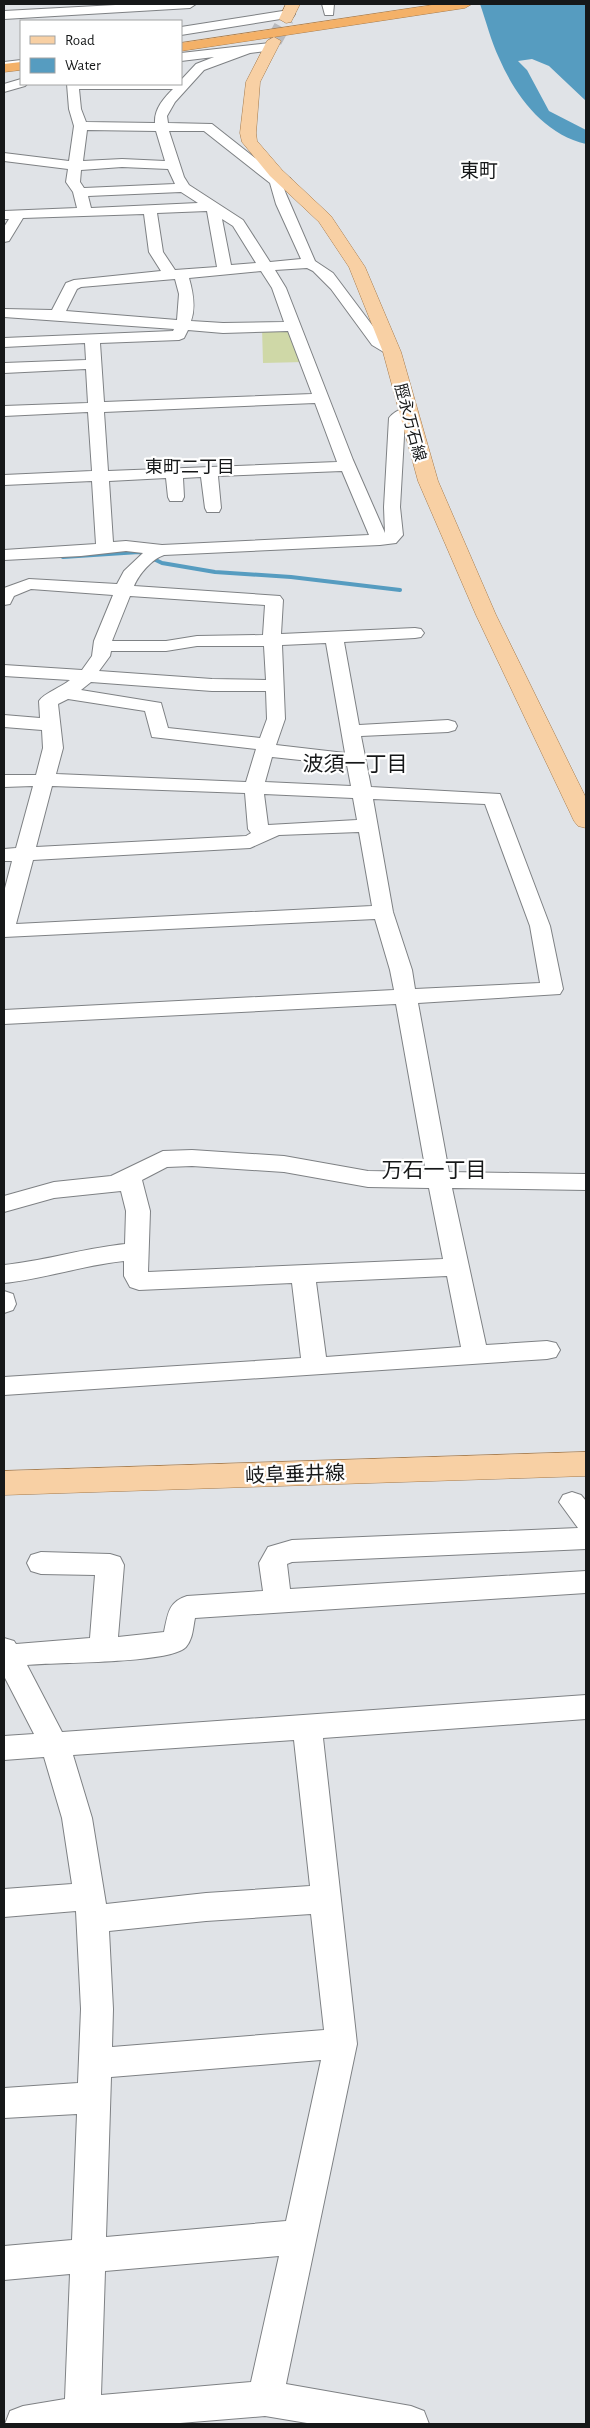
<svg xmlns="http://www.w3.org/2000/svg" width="590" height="2428" font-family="'Alegreya Sans','Noto Sans JP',sans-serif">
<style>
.green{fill:#cfd8a7}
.water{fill:#569cc0}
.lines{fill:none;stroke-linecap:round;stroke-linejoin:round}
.stream{stroke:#569cc0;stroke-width:4}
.major-tunnel{stroke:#b8babe;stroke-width:16;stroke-dasharray:16 8;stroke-linecap:butt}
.minor-casing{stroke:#7e8184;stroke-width:2}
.major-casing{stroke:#a67b4c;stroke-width:1}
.highway-casing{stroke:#a67b4c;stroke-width:1}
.minor{fill:#fff;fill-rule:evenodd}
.major{fill:#f8d0a4;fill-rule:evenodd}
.highway{fill:#f4b168;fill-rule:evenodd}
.labels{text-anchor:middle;stroke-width:4.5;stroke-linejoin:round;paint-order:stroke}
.far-street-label{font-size:16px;fill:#161819;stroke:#fff}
.far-neighbourhood-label{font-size:18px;fill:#161819;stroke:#fff}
.far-quarter-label{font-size:19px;fill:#161819;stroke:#fff}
.street-label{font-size:20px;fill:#161819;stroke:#fff}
.neighbourhood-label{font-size:21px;fill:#161819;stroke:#fff}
</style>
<rect width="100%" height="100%" fill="#e0e3e7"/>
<polygon class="green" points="262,328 292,328 304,362 263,363"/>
<path class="water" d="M480 4H586V101L549 66 532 59 518 61 527 70 549 111 586 130V144C544 134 516 97 499 58 491 41 486 21 480 4Z"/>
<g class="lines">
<polyline class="stream" points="63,557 139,552 162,563 215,572 291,577 400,590"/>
<polyline class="major-tunnel" points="274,41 286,19"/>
<defs>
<g id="minor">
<polygon points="134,4 196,4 190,8 4,19 4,11"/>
<polygon points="322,4 334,4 333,15 325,15"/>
<polygon points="289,10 293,11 295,14 293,17 181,35 181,27"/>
<path d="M270 43 276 47 274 50 250 53 204 70 175 102 167 116 168 123 212 124 278 176 290 178 292 181 283 186 286 194 315 261 333 273 381 337 400 352 392 357 372 345 331 289 313 271 307 268 275 270 286 288 353 460 385 533 384 507 389 418C395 410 411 403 418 413L416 416 405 419 400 507 403 535 396 543 380 545 164 555C152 559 139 574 134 586L280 596 283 600 281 634 415 628 421 629 424 633 421 637 415 638 344 642 359 725 448 720 455 722 457 726 455 730 448 732 361 736 371 787 500 794 550 926 563 989 560 994 418 1003 449 1172 586 1174V1190L452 1188 486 1345 547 1341 556 1343 560 1350 556 1357 547 1359 4 1395V1377L301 1358 292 1283 139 1290 130 1287 124 1276V1261C84 1265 44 1279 4 1283V1265C45 1261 84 1248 125 1244L126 1211 121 1191 54 1198 4 1212V1196L54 1182 111 1176 163 1151 192 1150 284 1156 368 1171 426 1172 396 1004 4 1024V1010L394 990 390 970 375 919 4 937V892L12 861H4V849L16 848 33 786 4 787V775H36L43 748 42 730 4 727V715L40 718 39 701C44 693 62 687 70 680L4 676V665L82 670 92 656 94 641 113 595 31 589 14 596 10 604 4 605V588L29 579 117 584 124 571 143 553 126 551 81 556 4 560V550L96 544 92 481 4 485V475L92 471 88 412 4 416V406L88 403 86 369 4 373V363L86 360 85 343 4 347V338L173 331 174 329 4 317V309L52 310 66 283 74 280 161 271 149 252 144 214 23 218 9 241 4 242V227L9 219H4V211L77 208 73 192 66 182 68 169 4 161V153L69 161 74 126 69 109 67 84H181V80L196 64 214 57 181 61V53ZM79 89H173C164 98 154 109 155 123L86 122 81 109ZM87 130 156 131 165 161 122 159 83 161ZM169 131H204L270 183 276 204 301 259 270 262 243 220 189 185 184 177ZM122 167 168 169 175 184 84 188 80 182 81 170ZM181 192 198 203 91 208 88 196ZM207 211 217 267 175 270 163 252 157 213ZM222 219 233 226 256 263 231 265ZM261 271 272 288 284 322 223 323 191 321C196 307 193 292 189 278ZM175 279 179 294 177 320 66 311 77 289 81 287ZM188 330 223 333 288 331 312 394 104 402 100 343 179 340 184 338ZM315 403 337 462 108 471 104 412ZM342 471 369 535 162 545 126 541 113 542 109 481 166 478 168 497 170 501H182L184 497 183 478 201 477 205 508 207 512H219L221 508 218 476ZM130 596 265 605 263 635 197 636 166 641H112ZM326 643 345 753 276 745 285 719 282 645ZM197 646H264L266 680 212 679 99 671 110 656 111 651H166ZM91 682 212 691H266L267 719 260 738 168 728 161 703 81 690ZM68 699 145 711 152 737 256 749 246 782 56 774 63 748 58 704ZM272 757 347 765 351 786 265 782ZM52 786 245 793 248 829 251 833 246 836 36 847ZM264 794 353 798 357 820 268 825ZM373 799 485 804 530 926 540 983 415 989 412 970 393 912ZM359 832 372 906 16 924 33 860 250 848 279 835ZM192 1166 284 1172 368 1187 429 1188 443 1259 148 1272 150 1211 142 1180 167 1167ZM447 1276 461 1347 326 1357 316 1282Z"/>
<polygon points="21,60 21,68 4,70 4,62"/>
<polygon points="21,79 21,84 27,84 25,86 4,92 4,84"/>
<polygon points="4,1291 13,1294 16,1304 13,1310 4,1313"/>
<path d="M572 1492 581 1495 586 1501V1549L292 1562 287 1564 290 1589 586 1571V1593L195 1618C193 1627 193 1639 186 1647 170 1664 56 1662 27 1665L62 1732 586 1695V1719L323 1738 357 2044 286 2384 411 2406 424 2411 429 2424H313L265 2416 168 2424H5L10 2411 23 2406 65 2399 70 2274 4 2280V2246L72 2240 77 2114 4 2118V2088L78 2083 81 2009 76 1911 4 1917V1889L72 1884 62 1818 44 1757 4 1760V1736L34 1734 4 1676V1638L14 1641 16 1644 90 1638 95 1575 41 1574 31 1571 27 1563 31 1555 41 1552 110 1554 120 1557 124 1565 118 1637 164 1632C168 1614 168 1602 187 1596L263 1591 259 1563 268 1547 292 1540 578 1528 559 1502 563 1495ZM294 1740 310 1886 206 1893 106 1904 92 1818 73 1755ZM311 1914 324 2030 112 2047 113 2009 109 1931 206 1921ZM321 2060 286 2221 106 2237 111 2077ZM279 2256 251 2382 101 2395 105 2271Z"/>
</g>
<g id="major">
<polygon points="286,4 300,4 291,22 286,23 279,19"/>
<polygon points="274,37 281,41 260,82 256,133 257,141 282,170 331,216 365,267 401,352 438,481 496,615 586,798 586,828 578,826 574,821 476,615 418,481 383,352 349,267 319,222 270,176 242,142 240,133 246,82 267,41"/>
<polygon points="586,1452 586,1476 4,1495 4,1471"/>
</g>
<g id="highway">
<polygon points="439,4 472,4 465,8 181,51 181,43"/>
<polygon points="21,62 21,70 4,72 4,64"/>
</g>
</defs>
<use href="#minor" class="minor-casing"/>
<use href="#major" class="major-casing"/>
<use href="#highway" class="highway-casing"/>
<use href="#minor" class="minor"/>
<use href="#major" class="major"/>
<use href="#highway" class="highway"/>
</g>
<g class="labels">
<g class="far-street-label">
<text transform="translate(411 422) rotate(75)" y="6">脛永万石線</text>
</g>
<g class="far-neighbourhood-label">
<text x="190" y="473">東町二丁目</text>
</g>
<g class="far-quarter-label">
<text x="479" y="177">東町</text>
</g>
<g class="street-label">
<text transform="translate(295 1474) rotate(-2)" y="7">岐阜垂井線</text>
</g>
<g class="neighbourhood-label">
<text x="355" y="771">波須一丁目</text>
<text x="434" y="1177">万石一丁目</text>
</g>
</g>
<rect width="590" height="2428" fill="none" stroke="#161819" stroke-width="10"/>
<rect x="20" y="20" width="162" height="65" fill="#ffffff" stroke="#a2a3a3"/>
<rect x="30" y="36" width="25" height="8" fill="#f8d0a4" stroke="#a2a3a3"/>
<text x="65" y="45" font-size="15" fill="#161819">Road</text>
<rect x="30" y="58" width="25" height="15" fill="#569cc0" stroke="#a2a3a3"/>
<text x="65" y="70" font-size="15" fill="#161819">Water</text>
</svg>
